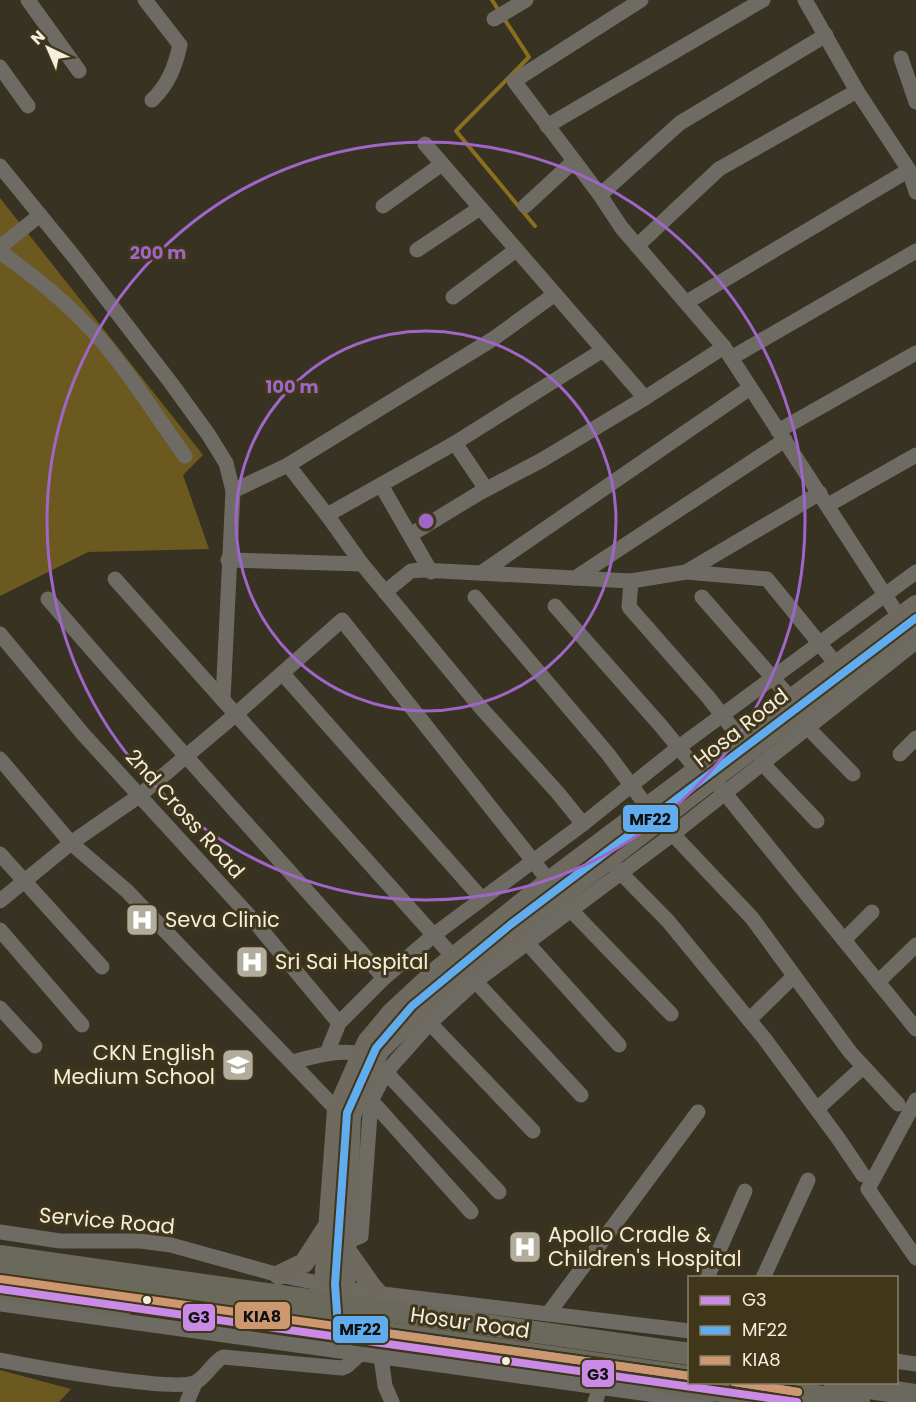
<svg xmlns="http://www.w3.org/2000/svg" width="916" height="1402" font-family="Poppins,sans-serif">
<style>
.green{fill:#6c5920}
.lines{fill:none;stroke-linecap:round;stroke-linejoin:round}
.stream{stroke:#896f1e;stroke-width:4}
.minor{stroke:#6e6b65;stroke-width:15}
.major{stroke:#6f6a60;stroke-width:20}
.highway{stroke:#6b685c;stroke-width:22}
.highway-bridge{stroke:#6b685c;stroke-width:22}
.bus-1-casing{stroke:#40361a;stroke-width:12}
.bus-2-casing{stroke:#40361a;stroke-width:12}
.bus-3-casing{stroke:#40361a;stroke-width:12}
.bus-1{stroke:#ca8be6;stroke-width:8}
.bus-2{stroke:#60acee;stroke-width:8}
.bus-3{stroke:#cd976f;stroke-width:8}
.ring{fill:none;stroke:#9f66c8;stroke-width:3}
.bus-dot{fill:#f4eede;stroke:#40361a;stroke-width:2}
.labels{text-anchor:middle;stroke-width:6;stroke-linejoin:round;paint-order:stroke}
.street-label{font-size:21px;fill:#f4eede;stroke:#40361a}
.poi-label{font-size:21px;fill:#f4eede;stroke:#40361a;text-anchor:start}
.centre{fill:#9f66c8;stroke:#40361a;stroke-width:3}
.ring-label{font-size:18px;text-anchor:middle;font-weight:bold;fill:#9f66c8;stroke:#40361a;stroke-width:6;stroke-linejoin:round;paint-order:stroke}
.line-badge{stroke:#40361a;stroke-width:2}
.pale-badge-label{font-size:16px;text-anchor:middle;font-weight:bold;fill:#111}
</style>
<rect width="100%" height="100%" fill="#383222"/>
<g class="green">
<polygon points="0,198 203,455 183,475 209,549 88,552 0,596"/>
<polygon points="0,1370 71,1389 59,1402 0,1402"/>
</g>
<g class="lines">
<g class="stream">
<polyline points="492,0 499,11"/>
<polyline points="503,17 529,57 456,131 535,226"/>
</g>
<g class="minor">
<polyline points="28,0 79,71"/>
<path d="M145 0 180 45C175 67 168 85 152 100"/>
<polyline points="641,0 514,81 600,195 621,227 724,347 900,618"/>
<polyline points="805,0 857,91 909,170 916,192"/>
<polyline points="494,19 526,0"/>
<polyline points="901,58 916,102"/>
<polyline points="0,67 28,106"/>
<polyline points="547,126 763,0"/>
<polyline points="425,144 645,398"/>
<polyline points="0,166 75,258 171,383 208,434 226,463 233,491 223,700 465,970 581,1095"/>
<polyline points="600,195 680,123 826,35"/>
<polyline points="383,206 442,164"/>
<polyline points="525,206 574,161"/>
<polyline points="637,246 719,169 857,91"/>
<polyline points="0,247 40,215"/>
<polyline points="417,250 480,208"/>
<path d="M0 252C30 273 59 296 85 323 121 359 154 413 185 456"/>
<polyline points="453,297 516,250"/>
<polyline points="687,302 909,170"/>
<polyline points="731,358 916,251"/>
<polyline points="778,431 916,353"/>
<polyline points="455,443 486,489"/>
<polyline points="288,465 327,515 362,564 482,709 558,793 583,824"/>
<polyline points="381,485 431,572"/>
<polyline points="233,491 288,465 493,339 555,294"/>
<polyline points="828,505 916,455"/>
<polyline points="327,515 455,443 603,350"/>
<polyline points="410,535 481,492 542,460 645,398 724,347"/>
<polyline points="228,560 362,564"/>
<polyline points="686,572 820,493"/>
<polyline points="481,573 750,388"/>
<polyline points="575,578 785,440"/>
<polyline points="115,579 223,700"/>
<polyline points="631,581 629,607 708,697 741,739"/>
<polyline points="385,592 411,571 422,570 631,581 686,572 767,579 837,665"/>
<polyline points="475,597 608,754 648,808 752,918 850,1052 898,1104"/>
<polyline points="702,597 792,700"/>
<path d="M48 599C157 727 273 851 384 978"/>
<polyline points="555,606 661,726 698,771"/>
<polyline points="0,634 83,734 254,921 339,1023"/>
<polyline points="283,674 482,899"/>
<polyline points="808,728 853,774"/>
<polyline points="900,754 916,738"/>
<polyline points="0,759 71,843 127,891 337,1110"/>
<polyline points="762,763 817,821"/>
<polyline points="719,786 878,982"/>
<polyline points="0,854 102,967"/>
<polyline points="614,866 668,921 764,1038 838,1138 863,1175"/>
<polyline points="0,901 71,843 139,796 235,715 342,620 549,881"/>
<polyline points="565,904 671,1014"/>
<polyline points="0,930 82,1025"/>
<polyline points="521,936 619,1045"/>
<polyline points="844,940 872,912"/>
<polyline points="916,945 878,982 916,1029"/>
<polyline points="0,1008 35,1046"/>
<polyline points="423,1016 533,1131"/>
<polyline points="749,1020 794,976"/>
<polyline points="327,1053 339,1023 384,978 435,934 583,824 679,747 916,572"/>
<path d="M292 1062C315 1056 338 1049 362 1054"/>
<polyline points="380,1066 499,1192"/>
<polyline points="369,1098 471,1212"/>
<polyline points="916,1100 868,1189 916,1258"/>
<polyline points="817,1109 863,1067"/>
<polyline points="0,1232 60,1241 140,1241 171,1245 279,1275 358,1291 690,1331"/>
<polyline points="346,1242 361,1236 371,1101 386,1072 430,1023 476,981 673,834 916,642"/>
<polyline points="707,1278 745,1191"/>
<polyline points="763,1278 808,1180"/>
<polyline points="0,1304 706,1402"/>
<polyline points="548,1314 698,1112"/>
<polyline points="381,1357 385,1386 392,1402"/>
<path d="M0 1360C30 1366 176 1393 196 1382 207 1376 212 1363 223 1357L342 1368 347 1366 359 1355"/>
<polyline points="896,1361 916,1364"/>
<polyline points="187,1402 195,1383"/>
<polyline points="595,1402 601,1386"/>
</g>
<g class="major">
<polyline points="346,1250 370,1284 393,1312"/>
<polyline points="279,1275 304,1263 326,1229"/>
<polyline points="326,1317 324,1284 337,1110 367,1042 392,1012 436,971 549,881 916,605"/>
<polyline points="346,1320 345,1288 351,1116 374,1060 381,1049 446,985 800,712 916,626"/>
</g>
<g class="highway">
<polyline points="0,1256 690,1354"/>
<polyline points="0,1289 122,1306"/>
<polyline points="665,1383 797,1402"/>
<polyline points="835,1383 916,1395"/>
<polyline points="780,1391 859,1402"/>
</g>
<polyline class="highway-bridge" points="0,1277 690,1377"/>
<defs>
<polyline id="bus-1" points="0,1289 797,1402"/>
<g id="bus-2">
<polyline points="690,1376 338,1326 335,1284 347,1113 376,1048 412,1006 510,925 916,618"/>
<polyline points="735,1382 798,1392"/>
</g>
<g id="bus-3">
<polyline points="1,1279 690,1376"/>
<polyline points="734,1382 798,1392"/>
</g>
</defs>
<use href="#bus-1" class="bus-1-casing"/>
<use href="#bus-2" class="bus-2-casing"/>
<use href="#bus-3" class="bus-3-casing"/>
<use href="#bus-1" class="bus-1"/>
<use href="#bus-2" class="bus-2"/>
<use href="#bus-3" class="bus-3"/>
</g>
<g class="ring">
<circle cx="426" cy="521" r="190"/>
<circle cx="426" cy="521" r="379"/>
</g>
<defs>
<symbol id="hospital-square" viewBox="-11 -11 22 22"><rect x="-9" y="-9" width="18" height="18" rx="4" fill="#b2ac9c" stroke="#40361a"/><path d="M-5-5h3v3.5h4V-5h3V5h-3V1.5h-4V5h-3Z" fill="#fff"/></symbol>
<symbol id="school-square" viewBox="-11 -11 22 22"><rect x="-9" y="-9" width="18" height="18" rx="4" fill="#b2ac9c" stroke="#40361a"/><path d="M0-5L7-2L0 1L-7-2ZM-4 1L0 2.5L4 1V4Q0 6-4 4Z" fill="#fff"/></symbol>
</defs>
<g fill-rule="evenodd">
<use href="#hospital-square" x="123" y="901" width="38" height="38"/>
<use href="#hospital-square" x="233" y="943" width="38" height="38"/>
<use href="#school-square" x="219" y="1046" width="38" height="38"/>
<use href="#hospital-square" x="506" y="1228" width="38" height="38"/>
</g>
<g class="bus-dot">
<circle cx="147" cy="1300" r="5"/>
<circle cx="506" cy="1361" r="5"/>
</g>
<g class="labels">
<g class="street-label">
<text transform="translate(741 728) rotate(-38)" y="7">Hosa Road</text>
<text transform="translate(185 814) rotate(48)" y="7">2nd Cross Road</text>
<text transform="translate(107 1221) rotate(5)" y="7">Service Road</text>
<text transform="translate(470 1323) rotate(8)" y="7">Hosur Road</text>
</g>
<g class="poi-label">
<text x="165" y="927">Seva Clinic</text>
<text x="275" y="969">Sri Sai Hospital</text>
<text x="215" y="1060" text-anchor="end">CKN English<tspan x="215" dy="24">Medium School</tspan></text>
<text x="548" y="1242">Apollo Cradle &amp;<tspan x="548" dy="24">Children's Hospital</tspan></text>
</g>
</g>
<circle cx="426" cy="521" r="9" class="centre"/>
<g class="ring-label">
<text x="158" y="259">200 m</text>
<text x="292" y="393">100 m</text>
</g>
<g class="line-badge">
<rect x="622" y="804" width="57" height="29" rx="6" fill="#60acee"/>
<rect x="234" y="1301" width="57" height="29" rx="6" fill="#cd976f"/>
<rect x="182" y="1303" width="34" height="29" rx="6" fill="#ca8be6"/>
<rect x="332" y="1315" width="57" height="29" rx="6" fill="#60acee"/>
<rect x="581" y="1359" width="34" height="29" rx="6" fill="#ca8be6"/>
</g>
<g class="pale-badge-label">
<text x="650" y="825">MF22</text>
<text x="262" y="1322">KIA8</text>
<text x="199" y="1323">G3</text>
<text x="360" y="1335">MF22</text>
<text x="598" y="1380">G3</text>
</g>
<rect x="688" y="1276" width="210" height="108" fill="#40361a" stroke="#888068" stroke-width="1.5"/>
<rect x="700" y="1296" width="30" height="9" fill="#ca8be6" stroke="#888068" stroke-width="1.5"/>
<text x="742" y="1306" font-size="18" fill="#f4eede">G3</text>
<rect x="700" y="1326" width="30" height="9" fill="#60acee" stroke="#888068" stroke-width="1.5"/>
<text x="742" y="1336" font-size="18" fill="#f4eede">MF22</text>
<rect x="700" y="1356" width="30" height="9" fill="#cd976f" stroke="#888068" stroke-width="1.5"/>
<text x="742" y="1366" font-size="18" fill="#f4eede">KIA8</text>
<g transform="translate(48 48) rotate(316)" stroke="#40361a" stroke-width="4.5" paint-order="stroke">
<path d="M0-4.5L10 22L0 15L-10 22Z" fill="#f4eede"/>
<text y="-9" font-size="16" font-weight="bold" text-anchor="middle" fill="#f4eede">N</text>
</g>
</svg>
